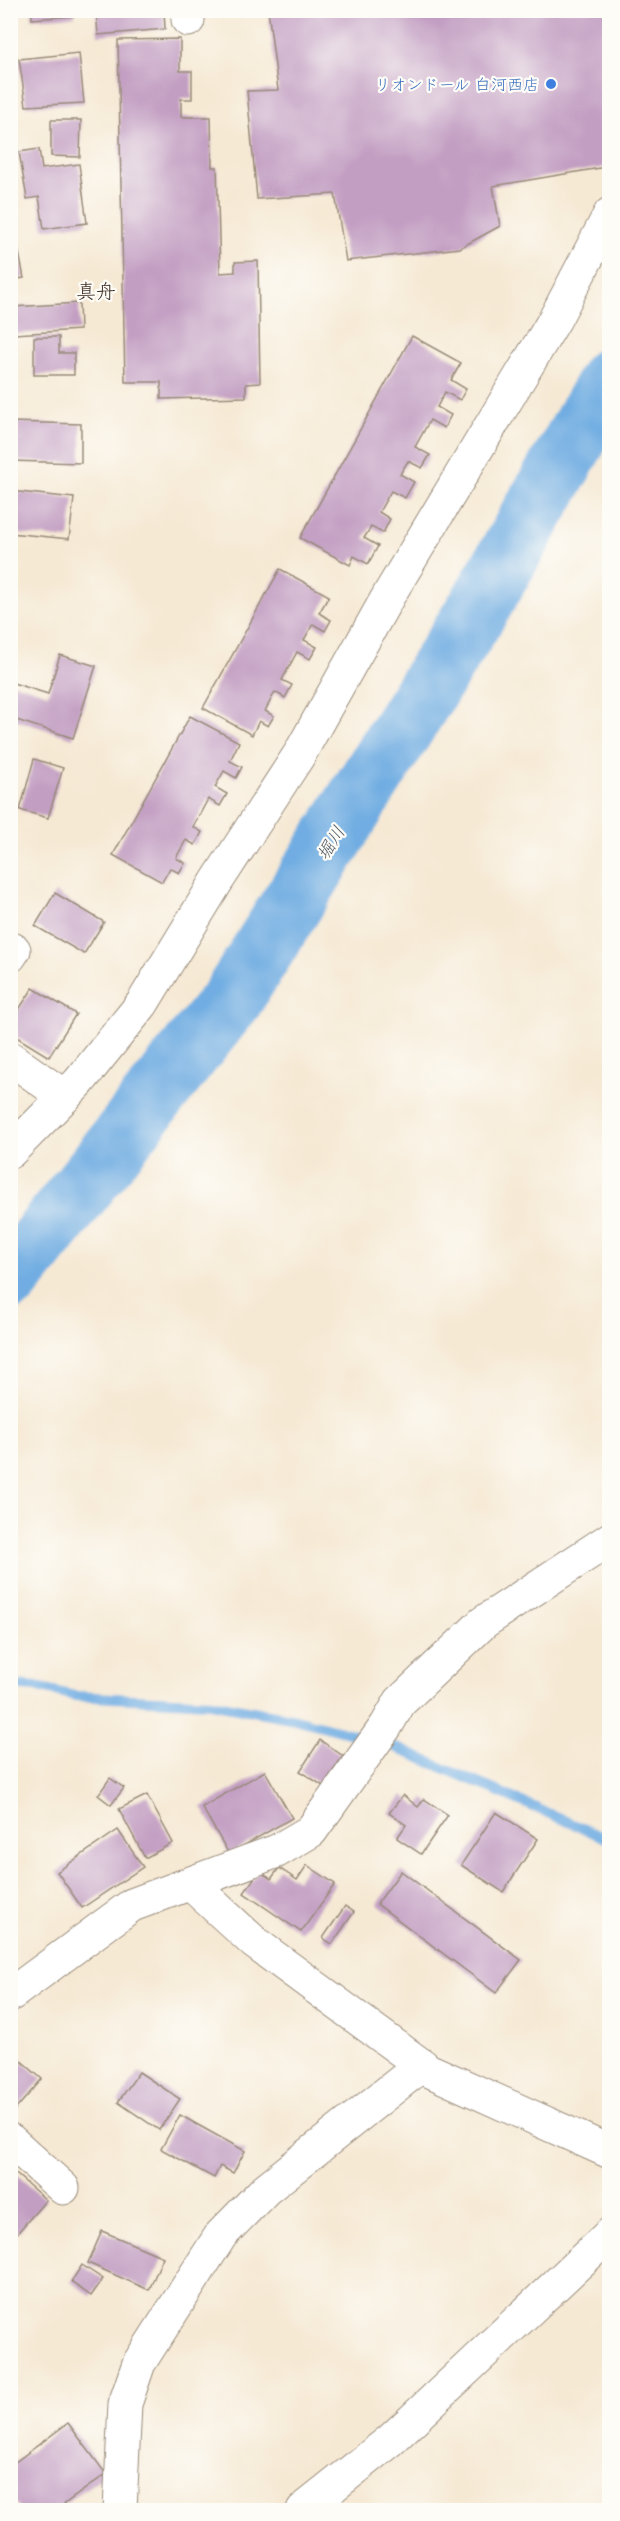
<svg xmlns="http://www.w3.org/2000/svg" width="620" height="2521" font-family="Mali,'Klee One',sans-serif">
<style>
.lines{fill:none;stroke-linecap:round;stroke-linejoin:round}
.stream{stroke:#71ade2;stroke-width:10}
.river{stroke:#71ade2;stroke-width:63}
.building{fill:#c29ec2}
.minor-casing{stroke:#988a79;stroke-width:35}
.minor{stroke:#fff;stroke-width:33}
.shop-dot{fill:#3f7fe0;stroke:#fdfcf7;stroke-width:2}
.labels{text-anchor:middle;stroke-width:4.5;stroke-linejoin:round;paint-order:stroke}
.shop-label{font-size:16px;fill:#366cbe;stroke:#fdfcf7;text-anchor:end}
.water-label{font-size:18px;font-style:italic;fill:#4e5863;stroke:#fdfcf7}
.quarter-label{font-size:20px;fill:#3b2a1e;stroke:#fdfcf7}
</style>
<rect width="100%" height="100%" fill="#fdfcf7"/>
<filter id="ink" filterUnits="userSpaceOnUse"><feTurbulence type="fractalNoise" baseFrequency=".0167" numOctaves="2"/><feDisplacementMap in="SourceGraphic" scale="12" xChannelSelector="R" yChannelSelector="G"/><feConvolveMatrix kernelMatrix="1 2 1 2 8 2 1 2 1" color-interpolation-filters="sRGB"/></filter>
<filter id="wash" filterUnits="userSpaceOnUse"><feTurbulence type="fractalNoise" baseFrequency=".008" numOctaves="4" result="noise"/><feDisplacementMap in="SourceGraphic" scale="24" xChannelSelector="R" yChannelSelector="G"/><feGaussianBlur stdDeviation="1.35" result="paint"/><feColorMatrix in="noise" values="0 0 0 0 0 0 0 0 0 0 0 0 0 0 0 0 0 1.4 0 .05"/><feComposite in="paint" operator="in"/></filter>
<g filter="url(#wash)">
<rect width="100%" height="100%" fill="#f6e9d4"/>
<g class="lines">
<polyline class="stream" points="10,1685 37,1687 75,1696 211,1703 295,1719 383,1742 610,1840"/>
<polyline class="river" points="10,1279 232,999 481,604 610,379"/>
</g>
<g id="blocks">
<g class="building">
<polygon points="32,10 74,10 75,16 32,19"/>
<polygon points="96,10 164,10 165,29 98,35"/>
<polygon points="268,10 610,10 610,158 606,167 493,186 500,226 460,248 346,261 335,194 257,199 247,91 278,90"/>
<polygon points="180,39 180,71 192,71 192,99 181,99 181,117 211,117 212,167 217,167 220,273 235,272 235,262 258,261 260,383 246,384 246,397 161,399 161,382 125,382 118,40"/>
<polygon points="79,53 84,103 26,106 19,59"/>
<polygon points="51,120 81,120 80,157 51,156"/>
<polygon points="39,149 42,169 79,164 87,223 44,229 39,197 27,199 19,152"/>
<polygon points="17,242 24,278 10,280 10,244"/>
<polygon points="79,303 80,330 14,334 12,307"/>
<polygon points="412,336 461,363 451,380 466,389 460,400 445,392 437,407 451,415 444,428 430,420 415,447 430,455 422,468 408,461 400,474 414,482 405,498 391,491 379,512 390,519 383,533 371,527 364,538 378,546 368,564 354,556 350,565 300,538"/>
<polygon points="34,337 59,337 59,353 74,353 74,375 34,375"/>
<polygon points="10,422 81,424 81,463 10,461"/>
<polygon points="10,491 74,498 69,539 10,533"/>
<polygon points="280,569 329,596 319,613 331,620 325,631 313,624 304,640 317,647 310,659 297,652 282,680 292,685 285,698 275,692 265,711 274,716 268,726 259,721 252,735 203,708"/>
<polygon points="60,655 96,666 73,738 10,718 10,690 13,683 48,694"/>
<polygon points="190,716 239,742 230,761 242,767 236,778 224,771 215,787 227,794 220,806 208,799 193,827 202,832 195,845 186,840 176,858 185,863 179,873 170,868 162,882 113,855"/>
<polygon points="34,759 63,768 48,818 20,810"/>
<polygon points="55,893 104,922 84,954 35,926"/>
<polygon points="33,988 76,1014 49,1057 10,1033 10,1023"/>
<polygon points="320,1740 343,1756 323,1786 300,1771"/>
<polygon points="265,1771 292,1818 229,1854 202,1807"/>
<polygon points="110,1778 124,1788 111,1805 98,1795"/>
<polygon points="147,1795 173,1843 145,1858 119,1809"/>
<polygon points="403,1795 418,1807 424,1799 448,1815 421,1854 397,1838 406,1825 389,1813"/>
<polygon points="496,1812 538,1839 503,1892 461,1865"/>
<polygon points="118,1830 143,1867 82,1908 57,1872"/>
<polygon points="307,1865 335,1884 301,1932 244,1893 259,1871 271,1879 279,1868 297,1880"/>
<polygon points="401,1871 521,1960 496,1993 377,1904"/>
<polygon points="345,1906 354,1912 332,1944 323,1938"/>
<polygon points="10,2051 42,2079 14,2111 10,2108"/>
<polygon points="139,2072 180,2099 159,2130 118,2102"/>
<polygon points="180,2115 245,2151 233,2173 220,2166 214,2178 161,2149"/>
<polygon points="10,2169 46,2200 13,2238 10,2236"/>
<polygon points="102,2231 163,2257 149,2290 88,2263"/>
<polygon points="82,2265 103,2279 91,2296 71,2282"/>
<polygon points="68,2423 106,2474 56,2510 21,2510 10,2496 10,2466"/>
</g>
</g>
</g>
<g filter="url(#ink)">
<use href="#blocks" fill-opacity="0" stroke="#988a79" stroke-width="1.5"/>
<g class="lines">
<defs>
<g id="minor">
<polyline points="188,10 188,20"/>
<polyline points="10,956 14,950"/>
<polyline points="10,1058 65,1097"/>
<polyline points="10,1152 79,1082 142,1004 217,881 299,755 390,593 555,319 610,214"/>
<polyline points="191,1884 255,1943 428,2070 610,2152"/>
<polyline points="10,1995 132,1905 277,1851 311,1831 386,1726 400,1702 484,1622 610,1539"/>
<polyline points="10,2140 63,2188"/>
<polyline points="120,2510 125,2404 139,2363 221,2235 266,2189 422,2065"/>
<polyline points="303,2510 391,2440 610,2234"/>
</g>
</defs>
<use href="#minor" class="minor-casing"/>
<use href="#minor" class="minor"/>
</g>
</g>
<circle class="shop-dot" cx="551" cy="84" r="6"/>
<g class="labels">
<g class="shop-label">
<text x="539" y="90">リオンドール 白河西店</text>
</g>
<g class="water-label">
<text transform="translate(331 843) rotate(-58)" y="6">堀川</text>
</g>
<g class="quarter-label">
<text x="96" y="298">真舟</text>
</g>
</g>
<rect width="620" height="2521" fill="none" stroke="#fdfcf7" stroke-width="36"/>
</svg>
